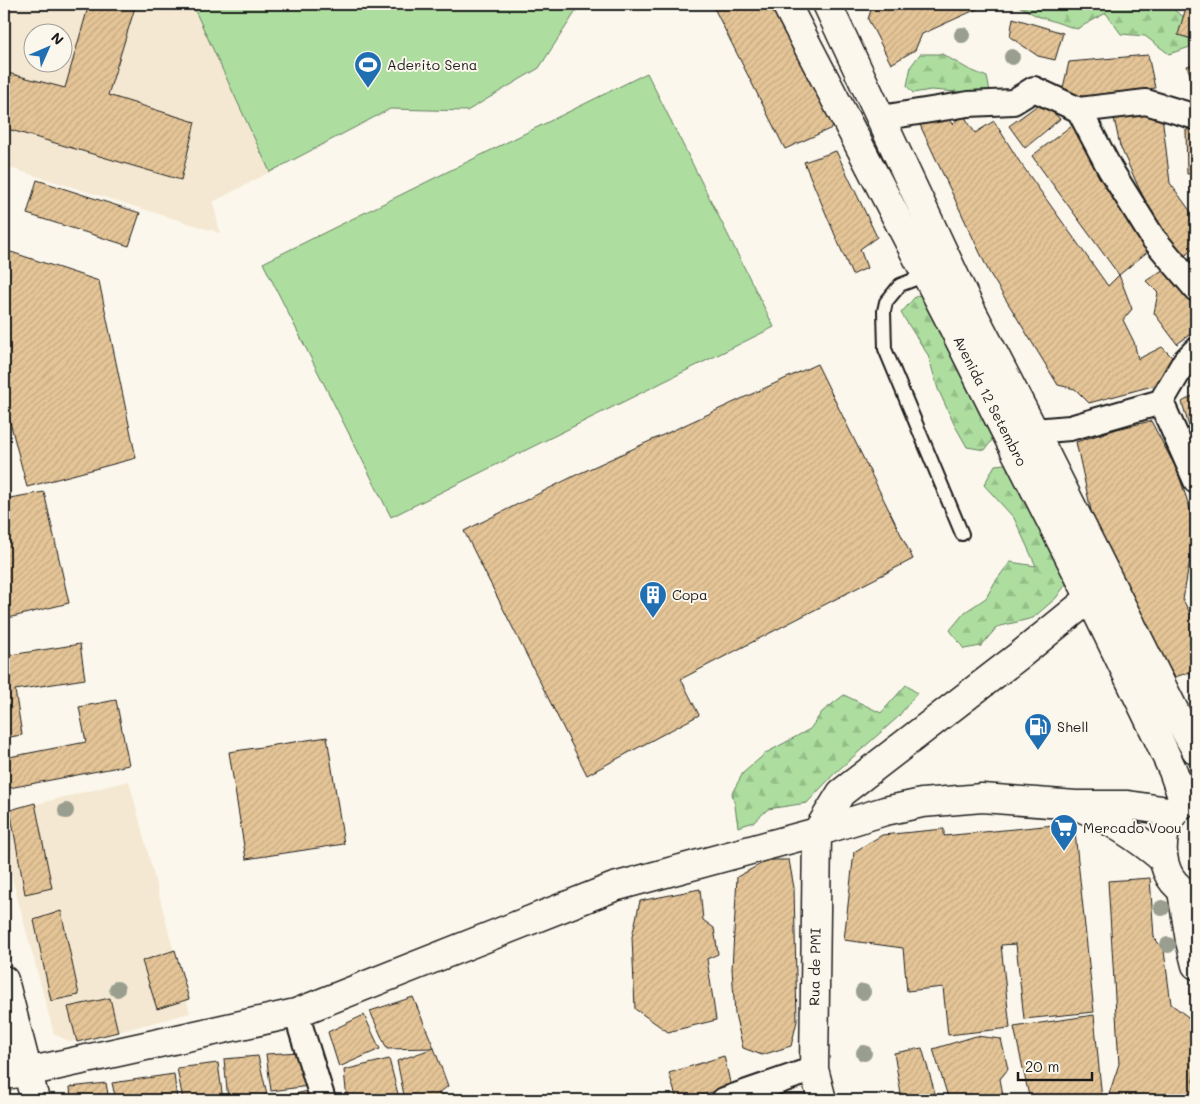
<svg xmlns="http://www.w3.org/2000/svg" width="1200" height="1104" font-family="Mali,sans-serif">
<style>
.built{fill:#f4e8d2;fill-rule:evenodd}
.green{fill:#adde9f;stroke:#647d5e}
.forest{fill:url(#forest-firs);stroke:#647d5e}
.building{fill:url(#building-hatch);stroke:#1c1c1c}
.lines{fill:none;stroke-linecap:round;stroke-linejoin:round}
.lane-casing{stroke:#1c1c1c;stroke-width:16}
.street-casing{stroke:#1c1c1c;stroke-width:28}
.secondary-casing{stroke:#1c1c1c;stroke-width:31}
.lane{stroke:#fbf7ec;stroke-width:12}
.street{stroke:#fbf7ec;stroke-width:24}
.secondary{stroke:#fbf7ec;stroke-width:28}
.tree{fill:#999e8f}
.labels{text-anchor:middle;stroke-width:4;stroke-linejoin:round;paint-order:stroke}
.poi-label{font-size:14px;fill:#1c1c1c;stroke:#fbf7ec;text-anchor:start}
.street-label{font-size:14px;fill:#1c1c1c;stroke:#fbf7ec}
</style>
<defs>
<pattern id="forest-firs" width="22" height="20" patternUnits="userSpaceOnUse" patternTransform="scale(1.25)"><rect width="22" height="20" fill="#adde9f"/><path d="M5 1l3.5 6h-7zM16 11l3.5 6h-7z" fill="#94be88"/></pattern>
<pattern id="building-hatch" width="6" height="6" patternUnits="userSpaceOnUse" patternTransform="scale(1.25)"><rect width="6" height="6" fill="#e5c597"/><path d="M-1 1l2-2M0 6l6-6M5 7l2-2" fill="none" stroke="#c4a982"/></pattern>
</defs>
<rect width="100%" height="100%" fill="#fbf7ec"/>
<filter id="ink" filterUnits="userSpaceOnUse"><feTurbulence type="fractalNoise" baseFrequency=".02" numOctaves="2"/><feDisplacementMap in="SourceGraphic" scale="10" xChannelSelector="R" yChannelSelector="G"/><feConvolveMatrix kernelMatrix="1 2 1 2 8 2 1 2 1" color-interpolation-filters="sRGB"/></filter>
<g filter="url(#ink)">
<g class="built">
<path d="M4 4H192L270 172 213 202 220 233 4 166ZM32 32H62V62H32Z"/>
<polygon points="129,781 190,1013 118,1032 70,1042 54,1034 4,848 4,812"/>
</g>
<g class="green">
<polygon points="192,4 585,4 578,8 539,68 467,111 390,109 270,172"/>
<polygon points="647,73 774,327 391,517 263,263"/>
</g>
<g class="forest">
<polygon points="1015,4 1166,4 1188,20 1190,47 1169,54 1145,36 1121,34 1106,13 1077,29 1037,16"/>
<polygon points="920,54 942,54 968,69 987,77 990,91 980,100 958,92 931,90 913,93 907,86 911,66"/>
<polygon points="922,294 994,437 985,450 967,447 954,424 938,389 928,355 901,313 915,297"/>
<polygon points="1013,463 1069,580 1056,598 1033,618 997,627 981,646 964,649 950,630 965,612 986,598 995,582 1010,562 1036,566 1014,518 984,485 995,465"/>
<polygon points="906,685 917,693 898,717 834,774 807,803 768,809 754,822 738,827 735,806 732,793 743,773 766,753 810,729 822,712 844,695 881,713"/>
</g>
<g class="building">
<polygon points="89,4 136,4 108,95 195,122 181,180 4,128 4,72 65,88"/>
<polygon points="719,4 773,4 834,127 785,149 713,6"/>
<polygon points="873,4 988,4 922,34 915,50 891,64 868,19"/>
<polygon points="1187,4 1196,4 1196,40 1178,35"/>
<polygon points="1013,18 1063,33 1055,60 1038,56 1010,37"/>
<polygon points="1148,55 1155,88 1090,98 1062,92 1069,62"/>
<polygon points="1196,64 1196,91 1187,66"/>
<polygon points="1042,102 1060,119 1025,148 1009,126"/>
<polygon points="1161,107 1170,183 1196,219 1196,245 1183,258 1159,229 1138,186 1120,146 1113,113"/>
<polygon points="944,111 953,124 963,114 975,133 994,121 1019,161 1108,286 1119,275 1132,309 1123,320 1134,342 1138,359 1162,347 1173,358 1156,385 1089,403 1075,389 1058,385 989,272 920,125"/>
<polygon points="1072,125 1151,249 1119,275 1032,156"/>
<polygon points="1196,129 1196,173 1187,174 1186,130"/>
<polygon points="836,151 877,237 860,249 867,268 852,275 804,162"/>
<polygon points="37,180 140,213 129,246 27,214"/>
<polygon points="11,252 99,281 136,458 27,487 4,399 4,262"/>
<polygon points="1167,267 1196,297 1196,330 1177,344 1154,313 1158,293 1146,281"/>
<polygon points="817,364 913,559 681,679 699,715 587,775 464,531 574,476"/>
<polygon points="1196,394 1196,428 1190,430 1182,402"/>
<polygon points="1151,421 1177,470 1196,526 1196,536 1189,565 1183,600 1196,624 1196,684 1190,672 1175,677 1141,622 1092,515 1076,442 1117,429"/>
<polygon points="44,492 69,603 4,619 4,499"/>
<polygon points="80,644 85,679 15,690 22,735 4,738 4,656"/>
<polygon points="116,700 129,765 4,789 4,758 86,742 79,707"/>
<polygon points="327,737 344,844 246,859 229,752"/>
<polygon points="35,803 52,888 25,894 10,810"/>
<polygon points="1074,823 1094,1012 1024,1019 1016,944 1001,945 1010,1028 948,1035 943,987 907,991 903,948 844,940 854,852 882,835 944,829 944,836"/>
<polygon points="768,860 789,860 794,888 797,1021 791,1046 762,1055 743,1048 735,1014 732,969 737,877"/>
<polygon points="1150,878 1154,937 1164,951 1171,1004 1192,1020 1196,1053 1196,1060 1193,1081 1196,1094 1196,1100 1107,1100 1119,1064 1108,881"/>
<polygon points="700,889 703,920 714,928 718,954 707,959 716,1020 668,1032 635,1009 632,937 640,901"/>
<polygon points="61,911 79,995 51,1001 34,920"/>
<polygon points="175,950 189,999 157,1009 142,961"/>
<polygon points="413,997 434,1048 387,1049 370,1011"/>
<polygon points="110,998 118,1032 77,1042 68,1007"/>
<polygon points="364,1015 380,1049 339,1067 328,1032"/>
<polygon points="1094,1015 1102,1100 1058,1100 1057,1098 1029,1096 1014,1027"/>
<polygon points="976,1036 1001,1039 1008,1069 1000,1079 1004,1100 949,1100 933,1049"/>
<polygon points="434,1048 448,1086 438,1094 449,1096 450,1100 405,1100 397,1061"/>
<polygon points="922,1048 937,1100 902,1100 894,1053"/>
<polygon points="300,1052 309,1086 271,1091 266,1054"/>
<polygon points="258,1056 267,1094 248,1100 228,1100 224,1059"/>
<polygon points="724,1056 731,1087 683,1100 677,1100 669,1073"/>
<polygon points="389,1059 399,1098 392,1100 347,1100 344,1070"/>
<polygon points="218,1063 223,1100 183,1100 177,1068"/>
<polygon points="174,1074 177,1100 116,1100 112,1083"/>
<polygon points="106,1083 109,1100 71,1100 70,1087"/>
<polygon points="308,1091 309,1100 283,1100 283,1097"/>
</g>
<g class="lines">
<defs>
<polyline id="lane" points="926,275 900,285 886,302 884,311 885,349 962,534"/>
<g id="street">
<polyline points="1079,110 1110,169 1153,238 1196,289"/>
<polyline points="881,118 968,104 1013,102 1034,89 1079,110 1146,102 1196,117"/>
<polyline points="1161,402 1196,481"/>
<polyline points="1019,439 1034,431 1070,428 1161,402 1185,361 1196,350"/>
<polyline points="296,1013 323,1100"/>
<polyline points="724,1100 814,1069"/>
</g>
<g id="secondary">
<polyline points="786,4 947,315 1002,425 1090,598 1156,734 1173,771 1184,802"/>
<polyline points="827,4 967,302 1034,431 1178,718 1196,750"/>
<path d="M1188 800C1163 814 1156 852 1170 877 1176 887 1186 894 1196 900"/>
<path d="M1082 808C1113 821 1138 838 1163 859"/>
<polyline points="1182,891 1190,941 1196,965"/>
<polyline points="4,980 35,1100"/>
<polyline points="4,1075 27,1072 296,1013 614,887 817,832 885,811 922,803 982,798 1076,805 1128,805 1175,812"/>
<polyline points="822,1100 814,1069 817,832 841,793 1020,655 1090,598"/>
</g>
</defs>
<use href="#lane" class="lane-casing"/>
<use href="#street" class="street-casing"/>
<use href="#secondary" class="secondary-casing"/>
<use href="#lane" class="lane"/>
<use href="#street" class="street"/>
<use href="#secondary" class="secondary"/>
</g>
<g class="tree">
<circle cx="962" cy="35" r="8"/>
<circle cx="1012" cy="57" r="8"/>
<circle cx="66" cy="811" r="8"/>
<circle cx="1162" cy="908" r="8"/>
<circle cx="1168" cy="945" r="8"/>
<circle cx="117" cy="989" r="8"/>
<circle cx="863" cy="992" r="8"/>
<circle cx="864" cy="1053" r="8"/>
</g>
</g>
<defs>
<symbol id="stadium-pin" viewBox="-11 -11 22 30"><path d="M0 17L-7.5 6A9.5 9.5 0 1 1 7.5 6Z" fill="#1f6fb2" stroke="#fbf7ec"/><path d="M0-5a6.5 5 0 1 0 0 10a6.5 5 0 1 0 0-10ZM-3.5-1.8h7v3.6h-7Z" fill="#fff"/></symbol>
<symbol id="building-pin" viewBox="-11 -11 22 30"><path d="M0 17L-7.5 6A9.5 9.5 0 1 1 7.5 6Z" fill="#1f6fb2" stroke="#fbf7ec"/><path d="M-4-6H4V6H1V3H-1V6H-4ZM-2.5-4.3h1.7v1.8h-1.7ZM.8-4.3h1.7v1.8H.8ZM-2.5-1h1.7V.8h-1.7ZM.8-1h1.7V.8H.8Z" fill="#fff"/></symbol>
<symbol id="fuel-pin" viewBox="-11 -11 22 30"><path d="M0 17L-7.5 6A9.5 9.5 0 1 1 7.5 6Z" fill="#1f6fb2" stroke="#fbf7ec"/><path d="M-5.5-6h7V0h2V4h1.3V-2.5L3-4.5l.8-.8L6-3V5H2.5V1h-1V6h-7ZM-4.2-4.7v3.2H.2V-4.7Z" fill="#fff"/></symbol>
<symbol id="supermarket-pin" viewBox="-11 -11 22 30"><path d="M0 17L-7.5 6A9.5 9.5 0 1 1 7.5 6Z" fill="#1f6fb2" stroke="#fbf7ec"/><path d="M-6-5.5h2.5l.6 2H6L4.5 2H-2.5L-4.4-4H-6ZM-1.5 3.2a1.3 1.3 0 1 0 .1 0ZM3 3.2a1.3 1.3 0 1 0 .1 0Z" fill="#fff"/></symbol>
</defs>
<g fill-rule="evenodd">
<use href="#stadium-pin" x="352" y="49" width="32" height="43"/>
<use href="#building-pin" x="637" y="579" width="32" height="43"/>
<use href="#fuel-pin" x="1022" y="711" width="32" height="43"/>
<use href="#supermarket-pin" x="1048" y="812" width="32" height="43"/>
</g>
<g class="labels">
<g class="poi-label">
<text x="387" y="70">Aderito Sena</text>
<text x="672" y="600">Copa</text>
<text x="1057" y="732">Shell</text>
<text x="1083" y="833">Mercado Voou</text>
</g>
<g class="street-label">
<text transform="translate(990 401) rotate(63)" y="5">Avenida 12 Setembro</text>
<text transform="translate(815 967) rotate(-89)" y="5">Rua de PMI</text>
</g>
</g>
<rect width="1200" height="1104" fill="none" stroke="#fbf7ec" stroke-width="20"/>
<rect x="10" y="10" width="1180" height="1084" fill="none" stroke="#1c1c1c" stroke-width="2" filter="url(#ink)"/>
<g transform="translate(48 48) rotate(45)"><circle r="24" fill="#fbf7ec" stroke="#a29f99"/>
<path d="M0-4L9 19L0 12L-9 19Z" fill="#1f6fb2"/>
<text y="-8" font-size="14" font-weight="bold" text-anchor="middle" fill="#1c1c1c">N</text>
</g>
<path d="M1018 1072v8h74v-8" fill="none" stroke="#1c1c1c" stroke-width="2.5"/>
<text x="1025" y="1072" font-size="15" fill="#1c1c1c" stroke="#fbf7ec" stroke-width="4" paint-order="stroke">20 m</text>
</svg>
